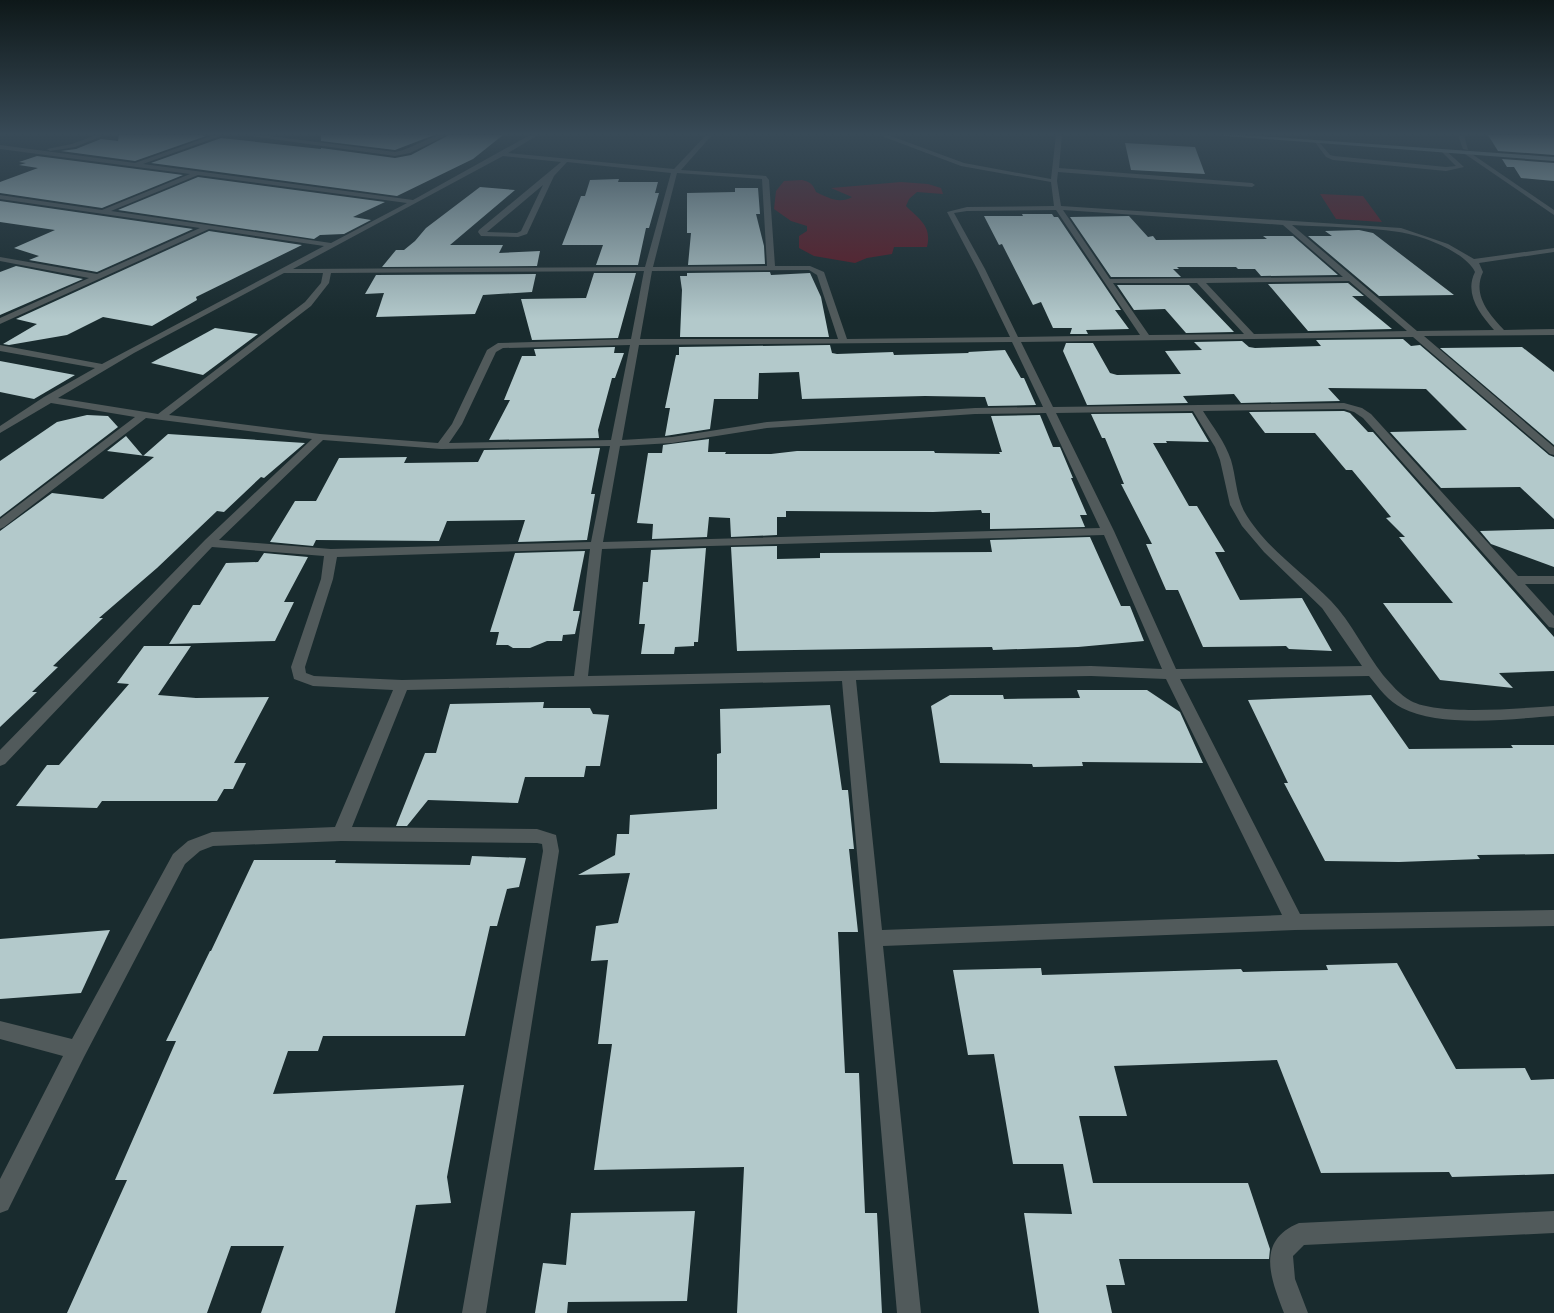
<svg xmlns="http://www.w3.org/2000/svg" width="1554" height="1313" font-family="'Noto Serif',serif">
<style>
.green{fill:#601925}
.building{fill:#b3c9cb}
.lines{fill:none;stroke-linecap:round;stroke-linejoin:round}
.service{fill:#515a5b;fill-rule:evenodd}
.minor{fill:#515a5b;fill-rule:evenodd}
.primary{fill:#798b8d;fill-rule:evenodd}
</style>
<rect width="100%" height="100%" fill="#192b2e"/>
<g class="green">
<path d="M802 180C810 182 813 184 816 192 828 198 840 204 852 197L831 188 901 182 928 184 941 188 943 194 917 192 909 199 906 206C920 220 932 226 927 247H894L892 254 867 258 855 263 814 256 799 248V236L807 231V226L791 221 774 209 776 191 784 181Z"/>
<polygon points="1320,194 1363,196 1382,222 1336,219"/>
</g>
<g class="building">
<polygon points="119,135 200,135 206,136 135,161 61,151 76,149 101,139 118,141"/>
<polygon points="321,135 434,135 395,150 321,141"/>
<polygon points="449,135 503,135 473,159 397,196 151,163 221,138 321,149 321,148 395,158 411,155"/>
<polygon points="1488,135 1554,135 1554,155 1498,151"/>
<polygon points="1125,143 1195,147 1205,174 1131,170"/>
<polygon points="37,156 183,175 102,208 0,193 0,182 38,168 19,165 26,163 19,162"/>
<polygon points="1502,159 1554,163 1554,181 1521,178 1514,167 1507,167"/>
<polygon points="198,177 385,202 353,217 371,220 344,234 320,235 314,239 118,210"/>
<polygon points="619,179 618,182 658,182 655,193 659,193 649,228 646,228 638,265 596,265 603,245 562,245 581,196 585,196 590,180"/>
<polygon points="480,187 515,190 450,245 503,245 499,253 540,251 537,266 382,267 396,250 404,250 415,241 426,228"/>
<polygon points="735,188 758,188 760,214 756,214 764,246 765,264 688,265 691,233 687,233 687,193 735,192"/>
<polygon points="0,201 193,229 97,272 29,260 39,256 14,248 55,230 0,222"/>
<polygon points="1022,214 1052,214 1054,217 1058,217 1121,310 1115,310 1129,329 1086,330 1088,334 1070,334 1072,328 1053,328 1041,302 1033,305 1002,244 999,245 984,216 1023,216"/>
<polygon points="1129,216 1148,237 1153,236 1156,240 1267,239 1263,236 1293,236 1338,275 1261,276 1255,269 1238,269 1236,267 1177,267 1179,269 1173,269 1181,277 1111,277 1070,217"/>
<polygon points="1359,230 1373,233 1454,295 1379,296 1308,236 1332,236 1325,231"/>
<polygon points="209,231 302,245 196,297 197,300 152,326 103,317 67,335 9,345 3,344 37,324 16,319"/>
<polygon points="16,266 83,279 0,315 0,272"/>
<polygon points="770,272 771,275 810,273 821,297 829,337 680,337 682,290 680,276 687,276 687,273"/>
<polygon points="594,273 636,273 618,338 532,340 521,299 586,298"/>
<polygon points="536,274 532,292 483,295 475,314 376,317 384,293 365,294 376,275"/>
<polygon points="1348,283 1364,296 1352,296 1392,329 1308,331 1268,284"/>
<polygon points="1117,285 1189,285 1234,332 1186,333 1165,309 1134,310"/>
<polygon points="215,328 258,334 203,375 151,363"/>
<polygon points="1403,339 1411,346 1420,345 1549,455 1554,457 1554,519 1520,487 1441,488 1390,432 1467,430 1426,389 1328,388 1340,401 1241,403 1234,394 1183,396 1188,403 1087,405 1063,351 1066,343 1093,343 1110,373 1117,375 1181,374 1165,351 1202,350 1194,342 1242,341 1249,347 1255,348 1321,346 1316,340"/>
<polygon points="830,345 832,353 837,354 893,352 894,355 969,353 968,352 1005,350 1021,378 1024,378 1036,405 988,406 985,397 925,396 802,399 799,372 759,373 758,399 714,399 710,429 665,436 670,408 665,408 676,355 679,355 679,347"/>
<polygon points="615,347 614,353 624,353 615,378 612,378 598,430 599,438 489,440 510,400 504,400 522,356 536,356 534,349"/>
<polygon points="1522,347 1554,372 1554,445 1440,348"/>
<polygon points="0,361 75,375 34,399 0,392"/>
<polygon points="1344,411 1350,413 1368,432 1373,432 1554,637 1554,671 1499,673 1513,688 1440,680 1383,603 1453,603 1399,537 1405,537 1386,518 1391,517 1352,470 1346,470 1315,433 1265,433 1249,412"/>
<polygon points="1192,413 1209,442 1166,441 1167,443 1153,443 1189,506 1197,506 1225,552 1215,552 1240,600 1302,598 1332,651 1289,649 1286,646 1203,647 1178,590 1166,590 1146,544 1152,544 1121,484 1124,484 1105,438 1102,438 1091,414"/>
<polygon points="87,415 108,416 118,427 0,517 0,461 57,422"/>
<polygon points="1040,415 1053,447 1060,447 1073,478 1071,478 1087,515 1080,515 1085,527 990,529 990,513 982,513 981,510 933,512 786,511 786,517 777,517 777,535 731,537 730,518 709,517 707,537 652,539 653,524 637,523 648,453 662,453 663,445 709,439 708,452 726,452 725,454 771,454 797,451 934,451 935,453 1000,454 999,452 1002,452 991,416"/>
<polygon points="168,434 305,443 264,478 261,477 224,512 217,511 157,568 99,618 103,618 53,666 58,667 32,692 37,692 0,727 0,531 52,493 103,499 154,457 107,451 126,436 143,456"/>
<polygon points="600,448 591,494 595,494 587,540 518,542 525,520 447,521 439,541 316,540 313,546 270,542 295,501 316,501 339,458 407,457 404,463 478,462 484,450"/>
<polygon points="1554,529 1554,567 1491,544 1480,531"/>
<polygon points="1090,537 1121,606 1130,606 1144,641 1078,647 993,650 992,647 737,651 731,547 777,546 777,559 820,558 820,553 992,552 990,540"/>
<polygon points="706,548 698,642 694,642 694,646 675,647 674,654 641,654 645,624 639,624 643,582 648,582 651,550"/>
<polygon points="585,551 573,611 580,611 575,634 563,635 562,641 547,641 530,648 513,648 508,645 496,645 499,632 490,632 515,553"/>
<polygon points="264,553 308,557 284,602 294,602 275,641 169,644 193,605 200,605 226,563 258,562"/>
<polygon points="144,646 191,646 158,695 196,698 269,697 234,763 246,763 233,789 224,789 217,801 102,801 97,808 16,806 47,765 59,765 129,684 117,683"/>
<polygon points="1077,690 1147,690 1180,712 1203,763 1082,762 1083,766 1033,767 1032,764 940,763 931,706 950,695 1003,695 1004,699 1080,698"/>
<polygon points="1371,695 1409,749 1513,748 1511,745 1554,745 1554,854 1477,855 1480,859 1399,862 1325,861 1284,783 1288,783 1248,700"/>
<polygon points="544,702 543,708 590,708 593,714 609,715 600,766 586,766 584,777 525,777 518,803 428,800 407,826 396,826 425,753 436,753 450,704"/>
<polygon points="830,705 842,790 848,790 854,849 849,849 858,932 838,932 845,1073 859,1073 865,1213 877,1213 882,1313 737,1313 744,1167 594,1170 612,1044 598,1044 608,960 591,961 596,926 618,923 630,873 578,875 615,855 617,834 629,834 630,815 717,809 717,754 721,753 720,709"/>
<polygon points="472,856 526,858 519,887 507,889 497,926 490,926 465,1036 323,1036 318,1051 288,1051 273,1094 464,1085 447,1177 451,1203 416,1205 395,1313 261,1313 284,1246 231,1246 207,1313 67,1313 127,1180 115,1180 176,1041 166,1041 210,951 211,951 254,860 336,860 335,863 470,865"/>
<polygon points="110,930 81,993 0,999 0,939"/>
<polygon points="1397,963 1456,1069 1525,1068 1531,1080 1554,1079 1554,1174 1452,1177 1449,1172 1321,1173 1277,1060 1114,1066 1127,1116 1079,1116 1093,1183 1248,1183 1270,1249 1269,1259 1119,1259 1125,1285 1106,1285 1112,1313 1039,1313 1024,1213 1072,1214 1063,1164 1013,1164 994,1054 968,1055 953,970 1041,968 1042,975 1241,969 1243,972 1328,970 1326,965"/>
<polygon points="695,1211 687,1301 568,1302 567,1313 535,1313 543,1263 566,1265 571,1213"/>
</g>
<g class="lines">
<polygon class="service" points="1315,142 1319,142 1330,155 1334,156 1446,167 1456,166 1442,152 1444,149 1464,167 1446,171 1333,160 1326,157"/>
<g class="minor">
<polygon points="96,135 105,135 75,147 50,151 47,149 72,144"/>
<path d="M214 135H223L143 164 413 200 530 135H538L508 153 674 169 706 135H712L681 170 766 176 769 180 775 266H810L824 272 847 339 1010 337 977 269 947 212 967 207 1054 206 1051 182 961 166 879 135H888L964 163 1051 179 1056 135H1062L1059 168 1252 183 1255 185 1252 187 1058 172 1057 181 1061 206 1401 228 1448 244 1474 259 1554 248V252L1479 263 1483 272C1472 295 1489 314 1504 330L1554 329V335L1424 336 1554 447V455L1550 454 1413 337 1021 342 1053 407 1344 403 1362 408 1371 414 1518 576H1554V584H1525L1554 616V628L1549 627 1363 418 1354 412 1344 409 1203 411C1213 427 1225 442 1231 460 1236 477 1236 495 1244 511 1265 548 1302 571 1331 601 1352 623 1365 652 1383 675 1391 684 1400 695 1411 701 1439 716 1521 708 1554 706V716C1512 719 1440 728 1402 708 1389 702 1378 687 1369 676L1180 679 1300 914 1554 910V926L1295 930 883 946 921 1313H897L842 681 407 690 352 827 537 829 556 835 559 851 486 1313H462L543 851 542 844 537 843 341 841 213 846 200 851 185 864 84 1057 8 1210 0 1213V1179L63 1056 0 1039V1021L72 1039 173 854 188 841 212 832 335 827 393 690 313 686 294 679 291 667 321 579 324 556 212 547 5 764 0 766V750L205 540 312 439 146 418 4 527 0 529V519L135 417 51 403 0 433V426L44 397 95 368 0 351V345L102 364 324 246 209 229 0 324V318L89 278 0 261V257L97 274 200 228 0 199V195L102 210 190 174 0 149V145L135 163ZM503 156 561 162 479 230 478 232 481 236 518 237 527 234 554 176 567 162 671 173 645 267 293 269ZM677 173 762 179 767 266 653 267ZM198 175 407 203 331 243 111 211ZM543 185 521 231 517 233 487 232ZM1056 210 1140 335 1018 337 985 269 954 213 967 211ZM1063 210 1283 225 1343 277 1110 279ZM1292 225C1327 227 1364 227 1399 232 1421 235 1466 252 1475 272 1464 294 1480 314 1494 330L1417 331ZM809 270 817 275 838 339H640L652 271ZM644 271 631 339 498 343 487 350 452 424 438 443 320 434 169 415 311 306 329 283 331 273ZM284 273H323L321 283 305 302 158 414 58 398 134 353ZM1349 281 1407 331 1254 334 1206 283ZM1113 283H1197L1244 334 1149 335ZM1012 342 1043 407 975 408 767 422 672 437 622 440 639 345ZM630 345 611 440 449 443 462 424 496 352 503 348ZM1193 411 1215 447 1220 460 1230 505 1242 526 1264 552 1322 608 1362 666 1176 669 1114 531 1056 413ZM1046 413 1100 528 603 542 620 446 672 443 767 428 975 414ZM323 440 441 449 610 446 591 542 331 549 219 540ZM1104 535 1162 669 1091 666 588 676 602 549ZM590 549 574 676 402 680 314 676 306 673 305 667 333 579 337 557ZM1091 676 1166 679 1282 915 882 930 856 680Z"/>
<path d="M243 135H262L395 152C413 149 429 135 447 135L410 153 395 156Z"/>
<polygon points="1458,135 1464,135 1468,150 1463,149"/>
<polygon points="1465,152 1469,152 1554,210 1554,215 1465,154"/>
<path d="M1554 1211V1233L1304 1245 1293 1256 1295 1279 1308 1313H1284C1271 1279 1255 1241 1299 1223Z"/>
</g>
<polygon class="primary" points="1213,135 1244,135 1554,157 1554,161"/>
</g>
<linearGradient id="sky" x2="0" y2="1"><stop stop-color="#0e1819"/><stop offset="0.42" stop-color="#384a57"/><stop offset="1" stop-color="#384a57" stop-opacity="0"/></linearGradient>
<rect width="1554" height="319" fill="url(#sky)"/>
</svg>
